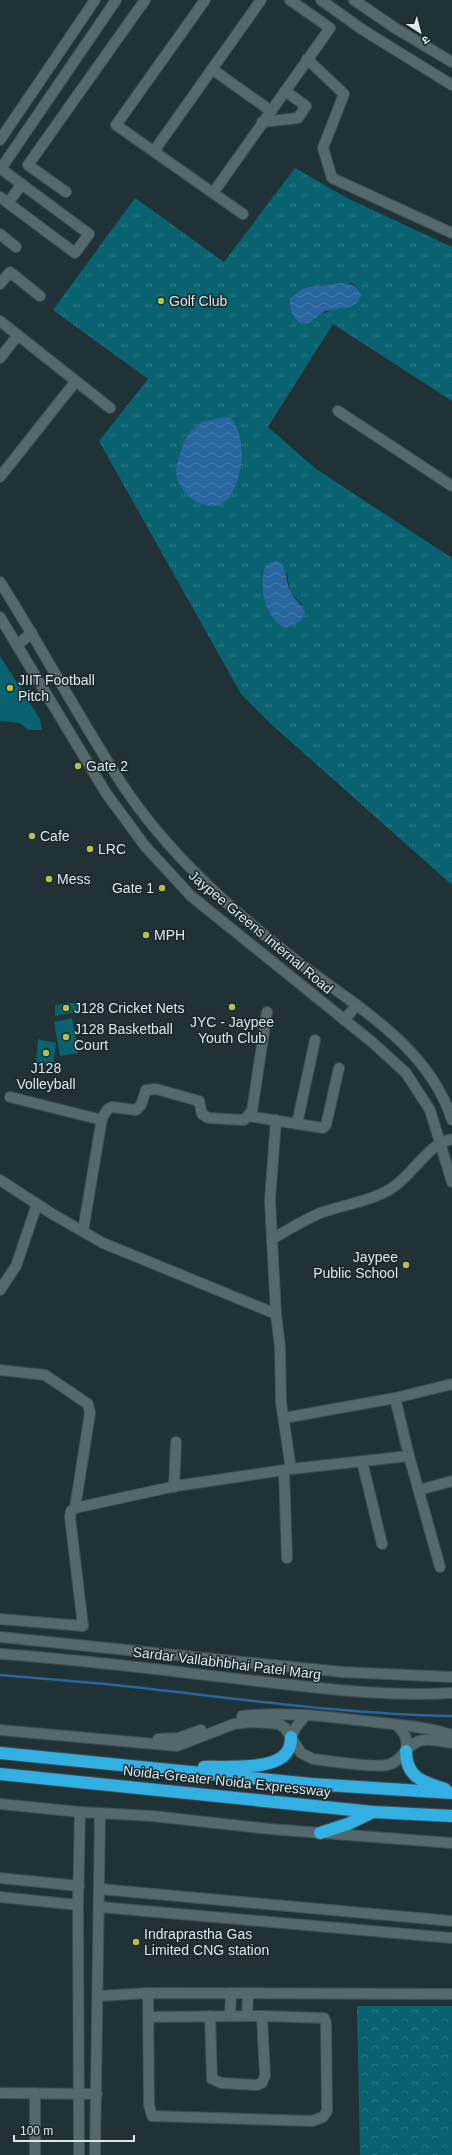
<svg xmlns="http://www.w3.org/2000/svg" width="452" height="2155" font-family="Arial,'Noto Sans Devanagari',sans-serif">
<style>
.grass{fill:url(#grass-tufts);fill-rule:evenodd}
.park{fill:url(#park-crowns)}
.garden{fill:#086270}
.water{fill:url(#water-waves)}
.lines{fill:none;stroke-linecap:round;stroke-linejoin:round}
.stream{stroke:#2866a0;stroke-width:2.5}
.minor-casing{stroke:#3f5053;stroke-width:12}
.highway-casing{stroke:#3f5053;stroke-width:14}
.minor{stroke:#55686c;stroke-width:10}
.highway{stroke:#32afe3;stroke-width:12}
.poi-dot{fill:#b3c24b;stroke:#17282c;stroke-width:1.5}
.labels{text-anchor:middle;stroke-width:3;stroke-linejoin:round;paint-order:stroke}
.poi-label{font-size:14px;fill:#dde8eb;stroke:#17282c;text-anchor:start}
.street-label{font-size:14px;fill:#dde8eb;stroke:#17282c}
</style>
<defs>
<pattern id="grass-tufts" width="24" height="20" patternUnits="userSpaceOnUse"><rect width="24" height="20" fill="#086270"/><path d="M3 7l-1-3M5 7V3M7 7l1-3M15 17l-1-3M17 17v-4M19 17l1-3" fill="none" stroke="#2c7885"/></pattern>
<pattern id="park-crowns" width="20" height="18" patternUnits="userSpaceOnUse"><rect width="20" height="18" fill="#086270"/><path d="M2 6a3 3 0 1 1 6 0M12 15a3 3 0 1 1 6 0" fill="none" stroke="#2c7885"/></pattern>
<pattern id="water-waves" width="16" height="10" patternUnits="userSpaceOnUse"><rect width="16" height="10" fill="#2866a0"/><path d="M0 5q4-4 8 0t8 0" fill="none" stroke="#477cad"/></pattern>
</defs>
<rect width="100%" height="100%" fill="#203236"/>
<path class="grass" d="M295 168 347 198 452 247V401L333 324 268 427 316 469 452 558V885L271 724 241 694 99 441 148 379 53 310 135 198 224 262ZM339 283H352L359 289 334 309 319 315 290 298 303 288ZM275 561 287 574 290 592 302 604 301 621Z"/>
<polygon class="park" points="357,2006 452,2006 452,2155 360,2155"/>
<g class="garden">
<polygon points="0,656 40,719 42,730 28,730 20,723 0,721"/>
<polygon points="79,1002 77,1012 55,1016 55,1005"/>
<polygon points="72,1018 78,1053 60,1056 54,1022"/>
<polygon points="38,1039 56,1043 53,1065 36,1062"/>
</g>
<g class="water">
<path d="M339 283C350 283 357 284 361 295L357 303 350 307 325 311 309 323 301 324C291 316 290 311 290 298L303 288Z"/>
<path d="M230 417C240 427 244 451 241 465 239 476 235 491 228 499 209 519 176 493 176 471 176 464 180 456 181 450 184 439 192 427 203 422 211 419 221 418 230 417Z"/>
<path d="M275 561 282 563C287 573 286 581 290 591 293 598 302 604 305 611L301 621 286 628C264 619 258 584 266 565Z"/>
</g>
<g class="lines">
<path class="stream" d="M0 1675C35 1678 70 1681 106 1684 221 1696 336 1714 452 1716"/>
<defs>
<g id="minor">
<polyline points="205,0 116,125 243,214"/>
<polyline points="321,0 363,30 452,85"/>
<polyline points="354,0 395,28 452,62"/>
<polyline points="307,59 344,94 323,148 332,178 452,233"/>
<polyline points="212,69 271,111"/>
<polyline points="262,122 298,118 306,106 285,91"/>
<polyline points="0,140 95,0"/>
<polyline points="154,151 261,0"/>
<polyline points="0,168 89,234 75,253 0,197"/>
<polyline points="0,170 116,0"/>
<polyline points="66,192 28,165 145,0"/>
<polyline points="213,193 330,28 290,0"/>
<polyline points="8,203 22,184"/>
<polyline points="0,234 16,247"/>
<polyline points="0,284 10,272 40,296"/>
<polyline points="0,321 110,408"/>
<polyline points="0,358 18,335"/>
<polyline points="338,411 452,486"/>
<polyline points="0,477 76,381"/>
<path d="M0 582C42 648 79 718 122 784 166 851 227 906 289 955 349 1003 427 1042 452 1120"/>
<polyline points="0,617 106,793 145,846 191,896 372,1042 406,1073 430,1110 452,1182"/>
<polyline points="17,645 32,633"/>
<polyline points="344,1020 357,1005"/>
<polyline points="10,1097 98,1119 102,1118 108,1109 112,1107 136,1110 141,1105 146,1090 156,1089 199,1101 202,1114 208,1118 244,1120 252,1111 267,1012"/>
<polyline points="248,1116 323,1128 326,1125 339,1068"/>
<polyline points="297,1124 315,1040"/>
<polyline points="0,1180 54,1215 103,1243 276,1314 280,1347 281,1402 291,1469 176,1486 75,1508 71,1511 70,1517 83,1626 0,1619"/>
<polyline points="83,1231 102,1118"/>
<polyline points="272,1239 270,1200 276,1120"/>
<polyline points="0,1290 16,1266 37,1204"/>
<path d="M276 1314 272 1239C288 1230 305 1219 323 1212 344 1205 374 1200 392 1188 415 1173 426 1145 452 1139"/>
<polyline points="0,1370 45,1375 88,1404 90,1413 75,1508"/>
<polyline points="284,1418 395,1398 452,1384"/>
<polyline points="409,1456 440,1567"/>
<polyline points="362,1461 382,1544"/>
<polyline points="291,1469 409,1456 395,1398"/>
<polyline points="284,1471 287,1558"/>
<polyline points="174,1487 176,1442"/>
<polyline points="419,1490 452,1481"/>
<polyline points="0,1637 342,1672 452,1677"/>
<path d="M0 1654C89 1660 177 1672 265 1682 327 1689 390 1697 452 1693"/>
<path d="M242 1716C287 1711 330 1717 374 1722 400 1725 427 1727 452 1735"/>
<path d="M397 1725C405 1734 408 1738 406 1751"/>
<path d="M0 1730 177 1746 234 1724 251 1722 268 1723 279 1724 285 1728 301 1753 313 1759C331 1761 371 1768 387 1765 403 1762 408 1741 424 1740 433 1739 444 1742 452 1743"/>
<polyline points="291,1737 296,1727 306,1715"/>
<polyline points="158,1739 178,1738 201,1730"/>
<polyline points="0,1804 80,1812 152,1816 270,1829 452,1843"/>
<polyline points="0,1878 79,1886"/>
<polyline points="100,1889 452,1921"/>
<polyline points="0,1897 78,1905"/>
<polyline points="100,1907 452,1938"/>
<polyline points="148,1993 149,2105 152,2116 312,2121 323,2117 327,2111 326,2023 324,2018 262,2016 149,2017"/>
<polyline points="99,1996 148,1993 452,1994"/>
<polyline points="210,2016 212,2079 221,2083 257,2085 262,2083 265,2076 262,2016"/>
<polyline points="230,2016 231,1993"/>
<polyline points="247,2016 248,1994"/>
<polyline points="0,2093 97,2094"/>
<polyline points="35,2093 35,2155"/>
<polyline points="79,2155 78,1905 80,1812"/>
<polyline points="95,2155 100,1813"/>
</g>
<g id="highway">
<path d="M406 1751C406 1777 422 1782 445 1789"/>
<polyline points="0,1753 311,1784 452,1793"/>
<path d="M204 1767C224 1766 275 1771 287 1752 290 1748 291 1742 291 1737"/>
<polyline points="0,1774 373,1812 452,1816"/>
<polyline points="320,1833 348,1824 373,1812"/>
</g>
</defs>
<use href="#minor" class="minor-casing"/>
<use href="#highway" class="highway-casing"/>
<use href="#minor" class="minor"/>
<use href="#highway" class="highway"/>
</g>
<g class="poi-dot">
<circle cx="161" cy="301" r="4"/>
<circle cx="10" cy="688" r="4"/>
<circle cx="78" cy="766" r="4"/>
<circle cx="32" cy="836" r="4"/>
<circle cx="90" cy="849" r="4"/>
<circle cx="49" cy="879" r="4"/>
<circle cx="162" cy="888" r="4"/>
<circle cx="146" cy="935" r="4"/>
<circle cx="232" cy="1007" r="4"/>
<circle cx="66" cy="1008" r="4"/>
<circle cx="66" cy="1037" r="4"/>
<circle cx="46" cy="1053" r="4"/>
<circle cx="406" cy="1265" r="4"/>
<circle cx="136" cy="1942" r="4"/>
</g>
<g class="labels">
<g class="poi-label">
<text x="169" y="306">Golf Club</text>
<text x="18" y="685">JIIT Football<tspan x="18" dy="16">Pitch</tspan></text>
<text x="86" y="771">Gate 2</text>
<text x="40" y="841">Cafe</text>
<text x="98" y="854">LRC</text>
<text x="57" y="884">Mess</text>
<text x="154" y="893" text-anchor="end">Gate 1</text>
<text x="154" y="940">MPH</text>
<text x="74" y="1013">J128 Cricket Nets</text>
<text x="232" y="1027" text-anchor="middle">JYC - Jaypee<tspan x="232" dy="16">Youth Club</tspan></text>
<text x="74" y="1034">J128 Basketball<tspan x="74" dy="16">Court</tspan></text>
<text x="46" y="1073" text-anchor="middle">J128<tspan x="46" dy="16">Volleyball</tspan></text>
<text x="398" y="1262" text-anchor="end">Jaypee<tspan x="398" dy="16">Public School</tspan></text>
<text x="144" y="1939">Indraprastha Gas<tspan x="144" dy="16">Limited CNG station</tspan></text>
</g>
<g class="street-label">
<text transform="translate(261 932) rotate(40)" y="5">Jaypee Greens Internal Road</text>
<text transform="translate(227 1663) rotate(7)" y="5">Sardar Vallabhbhai Patel Marg</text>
<text transform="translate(227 1781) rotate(6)" y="5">Noida-Greater Noida Expressway</text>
</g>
</g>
<g transform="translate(420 32) rotate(144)" stroke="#17282c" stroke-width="3" paint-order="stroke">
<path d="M0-3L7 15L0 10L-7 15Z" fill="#dde8eb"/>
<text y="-6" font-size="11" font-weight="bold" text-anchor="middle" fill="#dde8eb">उ</text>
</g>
<path d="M14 2135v6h120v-6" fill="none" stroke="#dde8eb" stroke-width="2"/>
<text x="20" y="2135" font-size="12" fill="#dde8eb" stroke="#17282c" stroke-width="3" paint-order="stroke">100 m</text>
</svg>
